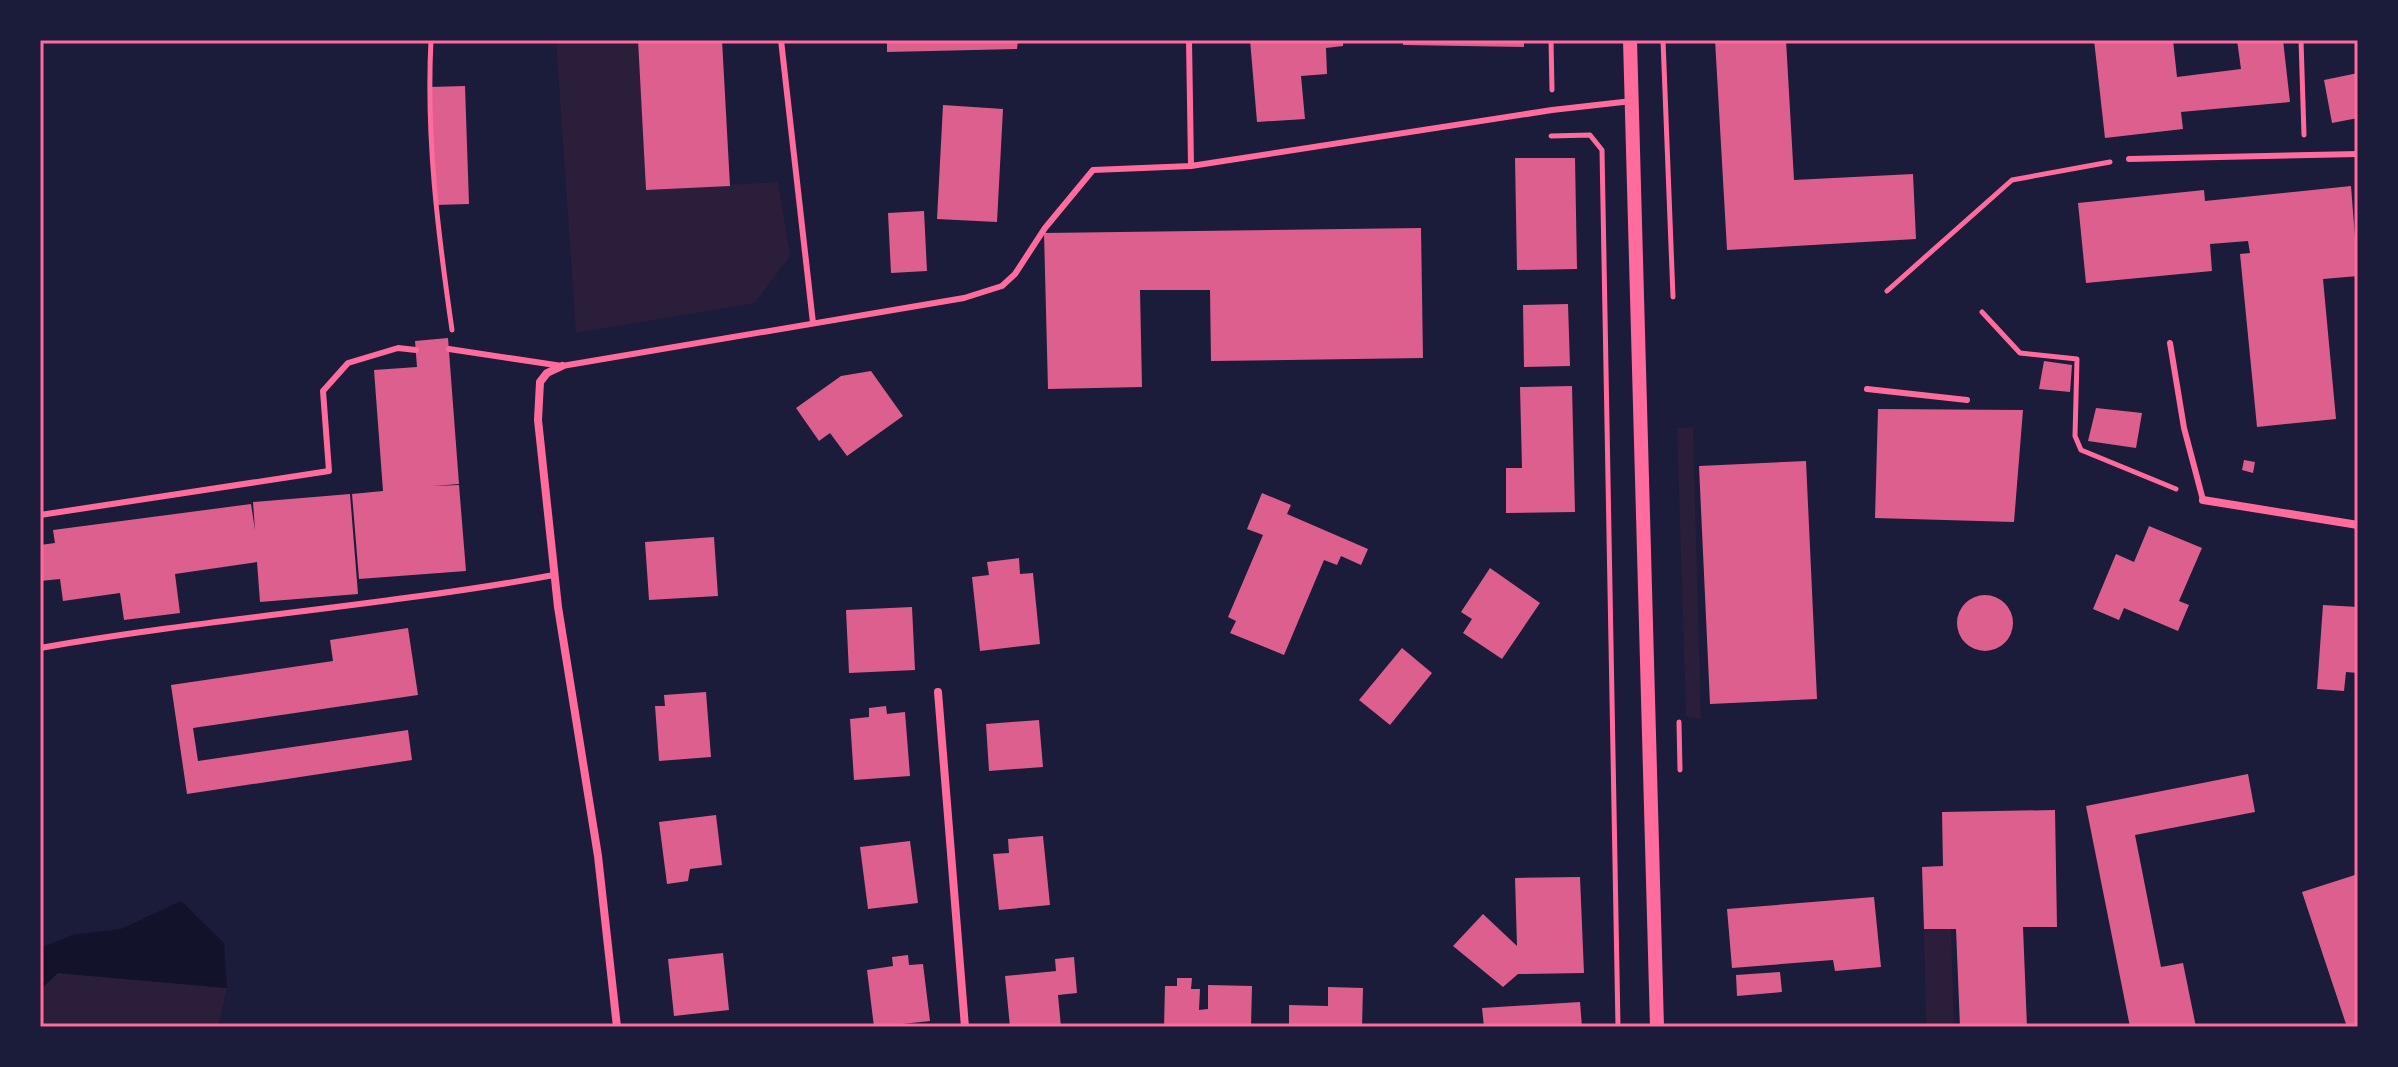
<svg xmlns="http://www.w3.org/2000/svg" width="2398" height="1067" font-family="'Work Sans',sans-serif">
	<rect width="100%" height="100%" fill="#1b1b3a"/>
	<path fill="#2a1e3b" d="M556,40H638L646,190L778,182L790,256L755,303L576,333Z
		M1693,427L1701,719L1686,716L1677,428Z
		M1924,929H1951L1954,1027H1926Z
		M57,973L227,988L218,1027H40V990Z"/>
	<path fill="#12122b" d="M181,901L224,943L227,988L58,973L40,990V948L72,935L121,929Z"/>
	<path fill="#dd5f8e" d="M638,40H722L730,186L646,190Z
		M887,40H1018L1017,49L887,52Z
		M1250,40H1343V46L1326,48L1327,74L1301,76L1305,119L1257,122Z
		M1403,40H1524V47L1403,45Z
		M1715,40H1786L1794,180L1913,174L1916,239L1727,250Z
		M2094,40H2173L2177,77L2241,69L2237,40H2283L2290,102L2181,112L2183,129L2105,138Z
		M2358,73V118L2332,123L2324,80Z
		M465,86L469,204L435,205L430,87Z
		M943,105L1003,109L997,222L937,219Z
		M1515,158H1575L1577,269L1517,270Z
		M2351,186L2358,276L2323,279L2336,419L2257,427L2240,254L2250,253L2248,241L2210,244L2212,271L2086,283L2078,203L2204,190L2205,201Z
		M924,211L927,271L891,273L888,213Z
		M1421,228L1423,358L1211,361L1210,290H1140L1142,387L1048,389L1044,233Z
		M1568,304L1570,366L1524,367L1523,305Z
		M448,338L459,484L433,486L459,485L466,571L359,579L352,494L383,491L374,370L417,367L415,341Z
		M2044,361L2072,365L2070,392L2039,389Z
		M871,371L903,416L847,456L830,433L819,441L796,408L841,376Z
		M1572,386L1575,512L1506,513V468H1522L1520,387Z
		M2096,408L2142,413L2136,448L2088,441Z
		M1878,409L2023,410L2014,522L1875,518Z
		M2244,460L2255,462L2253,473L2242,470Z
		M1806,461L1817,699L1710,704L1699,466Z
		M1262,493L1291,505L1287,514L1368,549L1361,565L1341,556L1337,565L1324,560L1284,655L1230,633L1236,621L1228,617L1263,535L1247,529Z
		M350,494L358,594L260,602L257,562L175,574L180,613L124,620L120,593L63,601L60,579L40,581V545L55,543L53,530L251,504L255,530L253,502Z
		M2149,526L2202,548L2179,601L2189,605L2178,631L2124,608L2119,620L2093,609L2116,554L2134,562Z
		M714,537L718,596L649,600L645,542Z
		M1019,558L1020,574L1033,573L1040,644L980,651L972,577L989,575L987,562Z
		M1490,568L1540,603L1502,659L1463,633L1472,619L1461,612Z
		M1957 623a28 28 0 1 1 56 0a28 28 0 1 1-56 0Z
		M2323,605L2358,607V673L2346,672L2344,691L2317,689Z
		M912,607L915,670L849,673L846,610Z
		M408,628L418,695L193,728L198,761L408,730L412,760L187,794L171,685L333,661L330,640Z
		M1402,648L1432,673L1390,725L1359,700Z
		M706,692L711,757L659,761L655,706H665L664,695Z
		M886,706L887,714L905,712L910,776L854,780L850,719L869,717V708Z
		M1039,720L1043,767L989,771L986,724Z
		M2248,774L2255,812L2135,835L2161,967L2183,963L2196,1027H2130L2086,806Z
		M2055,810L2057,927H2023L2027,1027H1960L1956,929H1924L1922,867L1943,866L1942,812Z
		M716,815L722,865L690,869L688,881L667,884L659,822Z
		M1043,836L1050,905L999,910L993,854L1009,853L1008,839Z
		M910,841L918,903L868,909L860,847Z
		M2358,874V1027H2347L2302,892Z
		M1580,877L1584,973L1518,974L1503,987L1453,946L1483,914L1517,946L1515,878Z
		M1874,897L1881,967L1835,971L1833,960L1732,968L1727,909Z
		M723,953L729,1010L674,1016L668,959Z
		M908,955L909,965L923,964L930,1021L874,1027L867,970L893,966L892,957Z
		M1074,957L1077,993L1058,995L1061,1027H1010L1005,976L1056,971L1055,959Z
		M1780,972L1782,992L1737,996L1736,975Z
		M1177,978H1192L1191,989H1200L1199,1010L1208,1009V985L1252,986L1251,1027H1164L1165,986H1177Z
		M1328,987L1363,988L1362,1027H1289V1005L1328,1006Z
		M1580,1002L1582,1027H1484L1482,1008Z"/>
	<g fill="none" stroke-linecap="round" stroke-linejoin="round">
		<path stroke="#ff6b9d" stroke-width="5" d="M431,40C426,138 438,233 452,330
			M1551,40L1552,90
			M1663,40L1673,297
			M2301,40L2304,135
			M1551,136L1590,135L1602,150L1618,1027
			M1887,291L2012,180L2110,162
			M1982,312L2020,353L2077,359L2075,436L2081,450L2176,489
			M1679,722L1680,770"/>
		<path stroke="#ff6b9d" stroke-width="6" d="M781,40L813,323
			M1189,40L1191,166
			M2129,159L2358,154
			M2170,343L2184,428L2203,500
			M449,349L562,366L964,298L1002,286L1015,274L1045,228L1093,170L1191,166L1552,110L1632,101
			M1867,389L1967,400
			M40,515L329,471L323,391L348,363L398,348L416,350
			M40,648C211,618 384,606 554,575"/>
		<path stroke="#ff6b9d" stroke-width="8" d="M562,366L547,373L540,382L538,420L558,607L598,856L617,1027
			M2203,500L2358,525
			M938,692L965,1027"/>
		<path stroke="#ff6b9d" stroke-width="14" d="M1630,40L1657,1027"/>
	</g>
	<rect width="2398" height="1067" fill="none" stroke="#1b1b3a" stroke-width="84"/>
	<rect x="42" y="42" width="2314" height="983" fill="none" stroke="#ff6b9d" stroke-width="3"/>
</svg>
